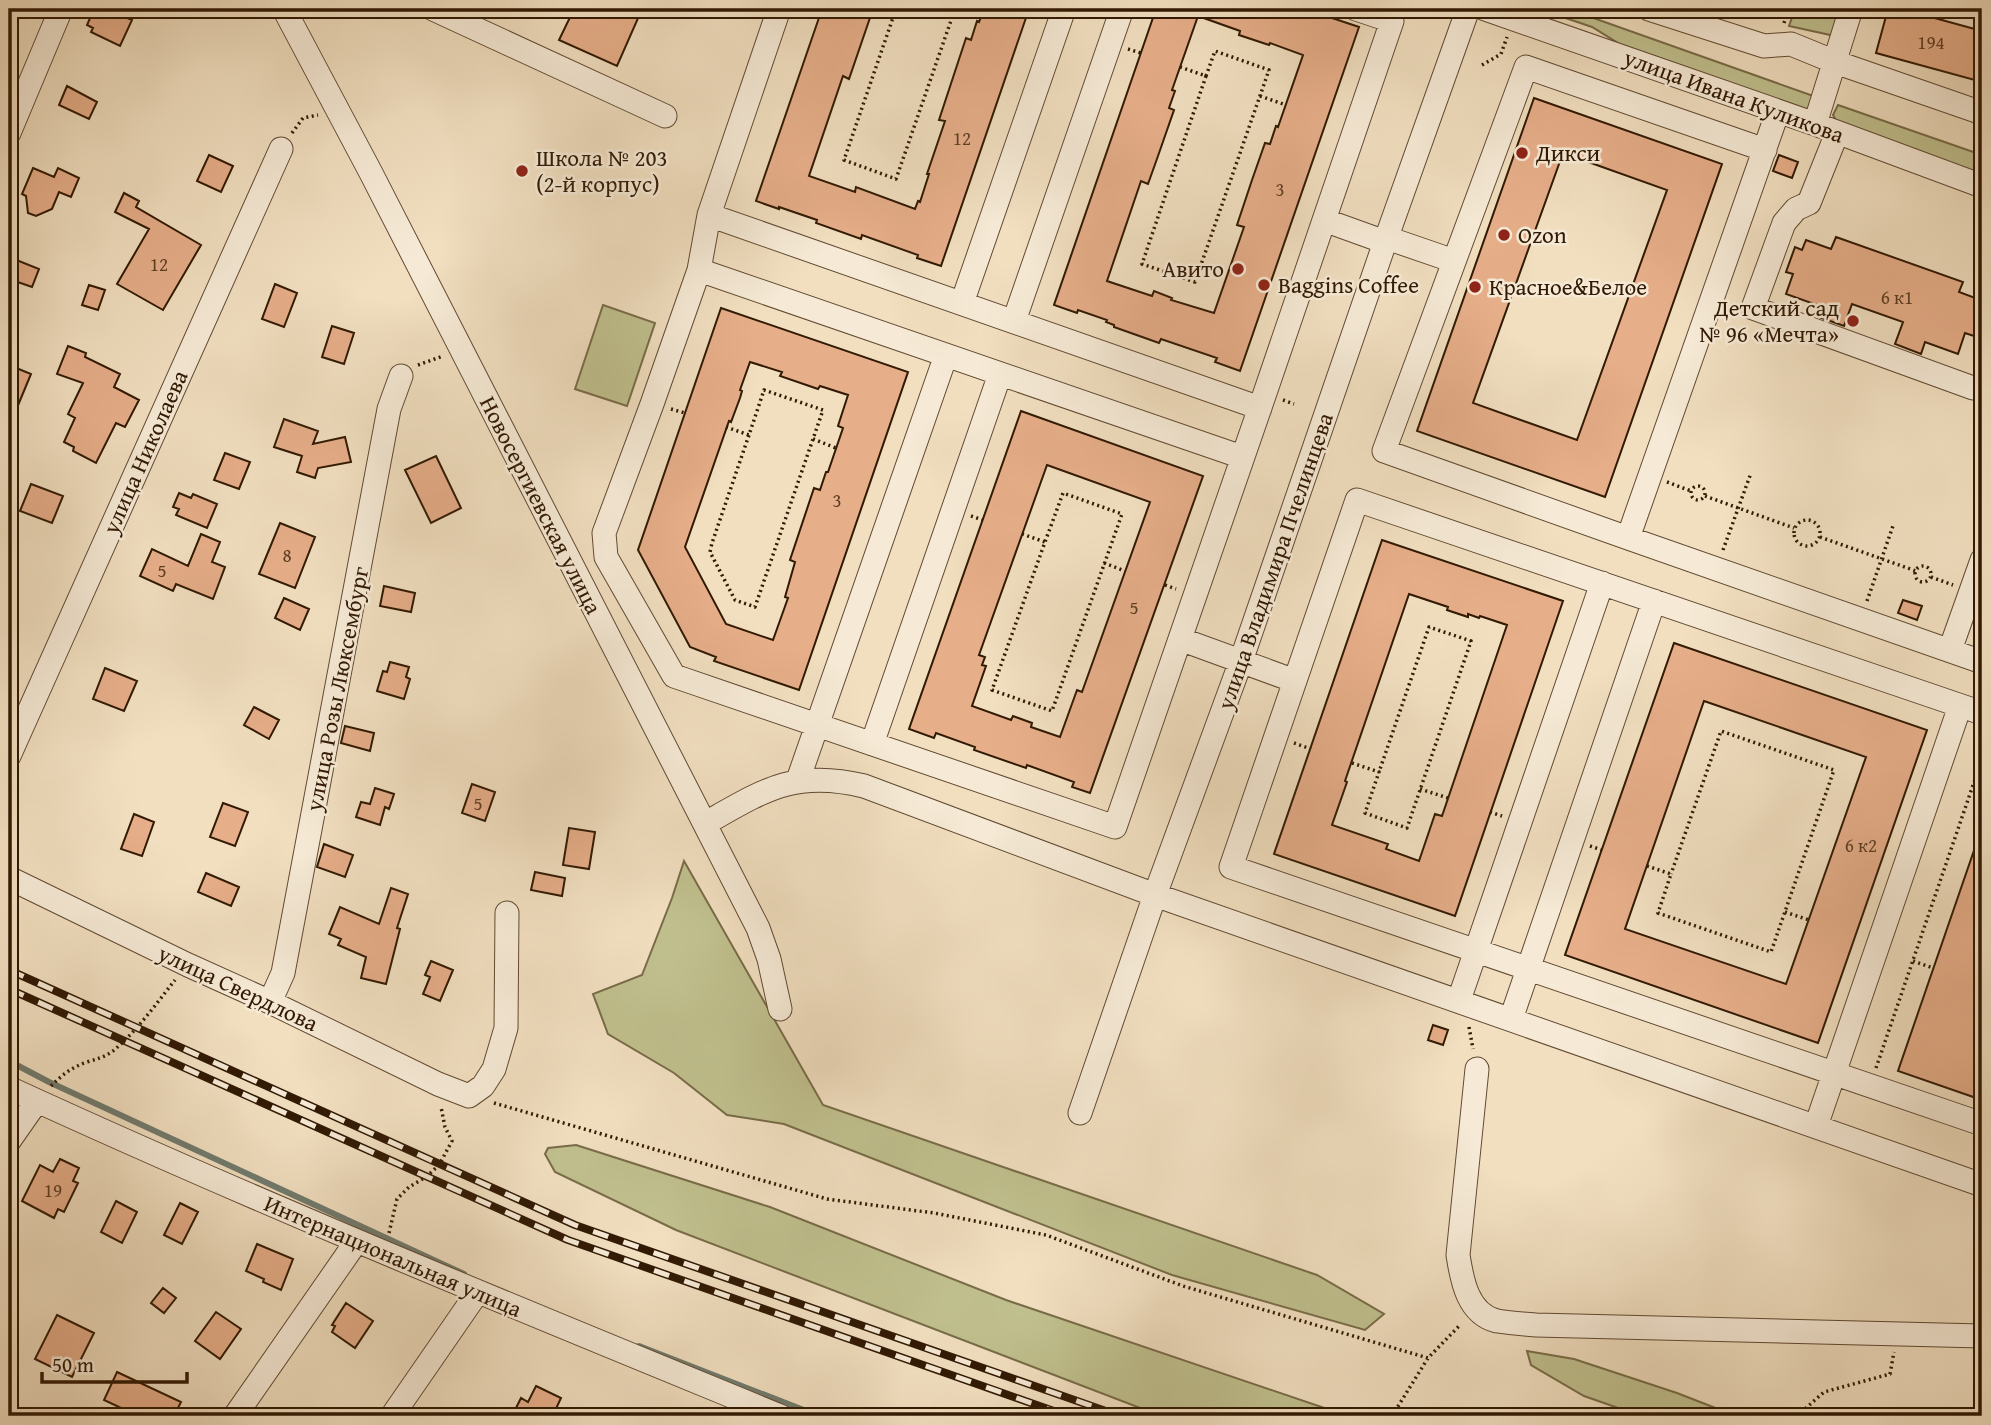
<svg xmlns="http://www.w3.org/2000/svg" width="1991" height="1425" font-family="'Gentium Book Plus',serif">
	<rect width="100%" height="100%" fill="#f1dfc0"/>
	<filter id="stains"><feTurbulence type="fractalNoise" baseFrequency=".00286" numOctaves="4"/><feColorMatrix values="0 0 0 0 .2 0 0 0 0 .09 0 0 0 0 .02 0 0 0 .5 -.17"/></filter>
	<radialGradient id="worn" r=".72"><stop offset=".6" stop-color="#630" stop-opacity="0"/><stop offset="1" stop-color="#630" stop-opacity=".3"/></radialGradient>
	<path fill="#c0c08e" stroke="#786c48" stroke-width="2" d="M1539,9H1568L1819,98L1806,113L1631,51L1592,27Z
		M1795,9H1823L1822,14L1839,18L1835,36L1789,26Z
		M1838,105L1982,155V176L1838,124L1833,115Z
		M603,305L655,323L627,406L575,389Z
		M684,861L823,1105L1317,1275L1384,1314L1365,1330L1172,1275L784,1124L727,1115L674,1073L608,1034L593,994L642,975L672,898Z
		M576,1145L770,1207L1006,1300L1348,1416H1161L676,1230L555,1172L545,1154L548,1148Z
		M1527,1351L1574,1359L1677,1393L1736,1416H1641L1584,1396L1531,1365Z"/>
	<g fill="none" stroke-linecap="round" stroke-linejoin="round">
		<path stroke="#717b6e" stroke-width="6" d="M9,1061L49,1082L464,1274
			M639,1346L819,1416"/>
	</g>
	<path fill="#e6ae89" stroke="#311903" stroke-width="2" fill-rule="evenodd" d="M94,9H107L132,20L120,46L91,32L93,28L87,25Z
		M574,9H640L637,15L639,16L617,66L559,40Z
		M822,9H873L849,79L843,76L809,176L855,192L856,187L915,209L918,201L920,202L929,174H927L945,121L939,120L966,38L971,40L977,21L979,22L984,9H1029L941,266L917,258L918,255L862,235L861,239L816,223L817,220L779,207V209L756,201Z
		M1156,9H1305L1359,27L1240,371L1215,362L1217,358L1161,339L1159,343L1114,327V325L1106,322L1107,320L1078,310L1077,313L1054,305ZM1198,16L1240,31L1239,35L1269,45L1270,43L1303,55L1278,127L1276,126L1270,144L1265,143L1252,180L1237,225L1244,227L1214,313L1171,300L1172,298L1154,291L1152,296L1107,281L1141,181L1148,184L1158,156L1174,110L1169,108L1175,91L1172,90Z
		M1888,9H1933L1931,17L1982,31V82L1876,53Z
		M67,86L97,102L89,119L59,105Z
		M1534,98L1722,164L1605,497L1417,431ZM1563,153L1667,190L1577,440L1473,403Z
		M209,155L233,166L221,192L197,181Z
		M1779,155L1798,162L1792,178L1773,171Z
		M33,168L54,177L58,168L79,178L71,197L59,192L52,209L36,216L28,213L26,196L22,194Z
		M124,193L139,201L136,207L201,245L163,310L117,284L149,229L115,212Z
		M1836,237L1963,282L1959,292L1978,299L1974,309L1982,312L1974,336L1965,333L1958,354L1925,342L1921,354L1895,344L1903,322L1852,304L1844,326L1816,316L1820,306L1786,294L1793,274L1786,272L1795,247L1802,250L1806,240L1831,249Z
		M9,257L39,269L32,287L9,279Z
		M275,284L297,293L284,327L262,319Z
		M89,285L105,290L98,310L82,305Z
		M721,308L908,372L799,690L714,661L716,657L690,647L638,550ZM750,362L782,372L780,376L818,389L820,386L848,395L838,426L843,428L828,472H826L820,490L814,488L790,560L795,562L785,597L788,598L773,640L726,624L685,547L729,421L731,422L740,398L742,391L740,390Z
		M332,326L354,333L344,364L322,357Z
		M68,346L86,353L85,357L120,374L114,387L139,400L125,427L116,423L96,463L73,451L74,447L64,442L75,418L68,414L83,383L57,374Z
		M9,365L31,374L9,427Z
		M1021,411L1203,476L1090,793L1072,787L1074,782L1027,765L1026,768L974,750L975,747L936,733L934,738L909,729ZM1047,465L1150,502L1082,692L1077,690L1060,737L1031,727L1032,723L1013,716L1011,720L972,706L986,666L982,665L985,657L979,655Z
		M284,419L318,431L313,444L345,437L351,462L318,468L315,478L297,472L302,456L274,447Z
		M225,453L250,462L239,489L214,480Z
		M436,456L461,508L431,523L405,470Z
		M31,484L63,496L52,523L20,511Z
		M179,493L191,498L193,494L217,504L207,528L176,515L179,509L173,507Z
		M280,523L315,537L295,588L259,574Z
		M201,534L220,542L212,562L225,567L213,599L176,584L173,591L140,576L152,549L188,566Z
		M1382,540L1563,601L1455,916L1274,854ZM1409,594L1448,607L1447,610L1468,617V614L1479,618L1480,616L1507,625L1442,816L1435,814L1419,861L1386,849L1388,844L1332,825L1347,782L1345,781Z
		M384,586L415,593L411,612L380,606Z
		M284,598L309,609L300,630L275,618Z
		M1903,600L1922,606L1917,620L1898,613Z
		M1674,643L1927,730L1818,1043L1565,955ZM1704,701L1866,757L1786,984L1625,929Z
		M390,662L409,667L406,677L410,679L404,699L377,691L383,671L387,672Z
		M105,668L137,681L124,711L93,699Z
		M254,707L279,720L269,739L244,725Z
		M345,726L374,733L370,751L341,743Z
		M472,784L495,792L485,821L462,813Z
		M375,788L394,794L389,809L385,807L380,825L356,817L361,802L370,804Z
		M223,803L248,812L235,846L210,837Z
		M134,814L154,822L142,856L121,849Z
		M569,828L595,832L589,869L563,865Z
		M1980,833H1982V973L1976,992L1982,993V1100L1898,1071Z
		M324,844L353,855L345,877L317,867Z
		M535,872L565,878L562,896L531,890Z
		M206,873L239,887L231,906L198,892Z
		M391,888L408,894L397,928L400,929L386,984L361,978L366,957L338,945L341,939L329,934L340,907L379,924Z
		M431,961L453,970L440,1001L423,994L430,977L425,975Z
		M1433,1025L1448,1030L1443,1045L1428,1040Z
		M60,1159L79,1168L73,1181L78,1183L64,1212L58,1209L54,1218L22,1201L40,1165L53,1172Z
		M116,1201L137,1212L122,1243L101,1232Z
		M180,1203L198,1212L182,1244L164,1235Z
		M257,1244L293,1259L281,1290L263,1282L264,1279L246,1271Z
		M163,1288L176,1298L164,1313L151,1303Z
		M346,1303L373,1321L355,1348L332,1332L335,1326L332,1325Z
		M216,1312L241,1329L220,1359L195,1341Z
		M57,1315L94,1333L72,1377L35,1359Z
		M117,1372L181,1402L174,1416H138L104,1400Z
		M536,1386L561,1398L554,1413L561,1416H512L521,1398L528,1402Z"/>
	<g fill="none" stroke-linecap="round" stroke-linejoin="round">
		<g stroke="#614a32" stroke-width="25">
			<path id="minor" d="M284,9L371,173L758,928L769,959L780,1009
				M433,9L665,116
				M1485,9L1815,124L1982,186
				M1649,9L1764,46L1791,44L1835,62L1982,113
				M1815,124L1851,9
				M9,133L61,9
				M1837,133L1809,203L1796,209L1784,223L1753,308L1973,388
				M1765,150L1526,67L1384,451L1628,538L1982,662
				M709,215L779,9
				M1324,220L1385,242
				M1387,238L1454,261
				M699,270L1242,457
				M962,303L1064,9
				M1014,321L1122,9
				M1260,408L709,215L699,270L652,404L604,533L606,557L674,676L1115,827C1165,683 1215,538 1265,393L1392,21L1356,9
				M1628,538L1778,111
				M1180,639L1295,681
				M1950,650L1982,560
				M1982,713L1357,500L1231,867L1982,1124
				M872,744L1000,374
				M9,756L281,149
				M798,780L946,355
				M706,823C764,790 795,769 864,786L1155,895L1982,1185
				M9,878L188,965L270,1002L438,1084L469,1096L483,1086L494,1069L506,1028L507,913
				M1459,1000L1602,583
				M270,1002L283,973L389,409L401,376
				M1511,1019L1654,601
				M1477,1069L1458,1255C1462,1281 1468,1314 1497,1321C1510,1323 1523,1324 1536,1325L1982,1336
				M9,1088C263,1205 522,1310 780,1416
				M1080,1113L1155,895L1241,661L1385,242L1468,9
				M1816,1126L1960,706
				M9,1141L37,1101
				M235,1416L356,1242
				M392,1416L477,1293"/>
		</g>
		<path stroke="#311903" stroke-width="3.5" stroke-dasharray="2 3.5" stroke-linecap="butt" d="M896,9L844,160L896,179L955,9
			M1028,14L1039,17
			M1784,23L1789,9
			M1128,49L1141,53
			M1482,65L1501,54L1507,37
			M1180,67L1206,76L1142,264L1195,282L1269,70L1215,51L1206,76
			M1260,96L1286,105
			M292,133L303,118L318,115
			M418,365L443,356
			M1283,400L1294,404
			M671,409L685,413
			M726,427L749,435L764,390L823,410L755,607L735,600L710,552L712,543L749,435
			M813,439L836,448
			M1667,482L1691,491
			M1691 493a7 7 0 1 1 14 0a7 7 0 1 1-14 0Z
			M1705,496L1794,528
			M971,516L983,520
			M1794 533a13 13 0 1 1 26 0a13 13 0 1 1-26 0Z
			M1022,534L1045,542L992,690L1052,711L1122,514L1063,493L1045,542
			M1820,537L1916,571
			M1723,550L1751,473
			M1104,563L1125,571
			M1915 574a8 8 0 1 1 16 0a8 8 0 1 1-16 0Z
			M1931,577L1953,585
			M1165,585L1176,589
			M1867,601L1894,523
			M1294,743L1311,749
			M1352,763L1379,772L1365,813L1407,828L1471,641L1429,627L1379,772
			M1420,789L1448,798
			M1490,812L1502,816
			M1590,846L1602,850
			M1647,866L1671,874L1658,913L1771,952L1834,770L1721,731L1671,874
			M1785,912L1809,920
			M1913,961L1933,968
			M1978,984L1982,985
			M1469,1027L1473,1049
			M1876,1068L1982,759
			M51,1086C62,1075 72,1067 87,1062C97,1059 105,1057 113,1051C137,1031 156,1004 175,980
			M494,1103L827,1199L934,1213L1046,1235L1183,1286L1428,1358L1461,1324
			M389,1233L397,1199L409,1187L426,1177L439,1165L452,1141L445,1127L441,1107
			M1392,1416L1428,1358
			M1797,1416L1824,1392L1890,1374L1894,1352"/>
		<use href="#minor" stroke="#f6ead6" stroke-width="23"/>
		<g stroke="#311903" stroke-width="8">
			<path id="rail" d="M9,970L575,1225L1120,1416
				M9,989L568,1240L1068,1416"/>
		</g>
		<use href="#rail" stroke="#f6ead6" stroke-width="5" stroke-dasharray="16" stroke-linecap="butt"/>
	</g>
	<g fill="#8f2418" stroke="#f6ead6" stroke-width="2.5">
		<circle cx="1522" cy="153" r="7"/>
		<circle cx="522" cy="171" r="7"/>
		<circle cx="1504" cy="235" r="7"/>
		<circle cx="1238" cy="269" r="7"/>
		<circle cx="1264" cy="285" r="7"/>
		<circle cx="1475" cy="287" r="7"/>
		<circle cx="1853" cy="321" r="7"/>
	</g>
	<g text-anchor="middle" stroke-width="5" stroke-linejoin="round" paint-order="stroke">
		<g font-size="19" fill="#5e3e24">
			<text x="1931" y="49">194</text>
			<text x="962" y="145">12</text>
			<text x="1280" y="196">3</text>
			<text x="159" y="271">12</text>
			<text x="1897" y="304">6 к1</text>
			<text x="837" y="507">3</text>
			<text x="287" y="562">8</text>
			<text x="162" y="577">5</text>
			<text x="1134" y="614">5</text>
			<text x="478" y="810">5</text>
			<text x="1861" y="852">6 к2</text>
			<text x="53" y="1197">19</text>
		</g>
		<g font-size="23" fill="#311903" stroke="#f6ead6">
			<text transform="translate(1734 96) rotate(20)" y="8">улица Ивана Куликова</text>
			<text transform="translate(145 452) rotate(-66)" y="8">улица Николаева</text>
			<text transform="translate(541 505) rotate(63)" y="8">Новосергиевская улица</text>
			<text transform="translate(1275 561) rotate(-71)" y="8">улица Владимира Пчелинцева</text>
			<text transform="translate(337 689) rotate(-79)" y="8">улица Розы Люксембург</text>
			<text transform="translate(238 988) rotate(25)" y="8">улица Свердлова</text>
			<text transform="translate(393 1256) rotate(23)" y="8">Интернациональная улица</text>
		</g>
		<g font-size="23" fill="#311903" stroke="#f6ead6" text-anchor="start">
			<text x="1536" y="161">Дикси</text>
			<text x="536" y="166">Школа № 203<tspan x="536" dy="26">(2-й корпус)</tspan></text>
			<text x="1518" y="243">Ozon</text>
			<text x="1224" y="277" text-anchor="end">Авито</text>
			<text x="1278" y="293">Baggins Coffee</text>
			<text x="1489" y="295">Красное&amp;Белое</text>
			<text x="1839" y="316" text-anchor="end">Детский сад<tspan x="1839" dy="26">№ 96 «Мечта»</tspan></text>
		</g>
	</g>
	<rect width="1991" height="1425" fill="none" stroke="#f1dfc0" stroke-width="35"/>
	<rect x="10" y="10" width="1970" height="1404" fill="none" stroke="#311903" stroke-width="3.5"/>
	<rect x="18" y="18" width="1956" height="1390" fill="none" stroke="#311903" stroke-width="2"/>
	<path d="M42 1372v10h145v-10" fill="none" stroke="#311903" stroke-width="3.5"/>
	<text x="52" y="1372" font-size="21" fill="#311903" stroke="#f6ead6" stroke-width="5" paint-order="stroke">50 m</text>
	<rect width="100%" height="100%" filter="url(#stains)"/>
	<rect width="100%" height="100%" fill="url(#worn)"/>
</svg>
